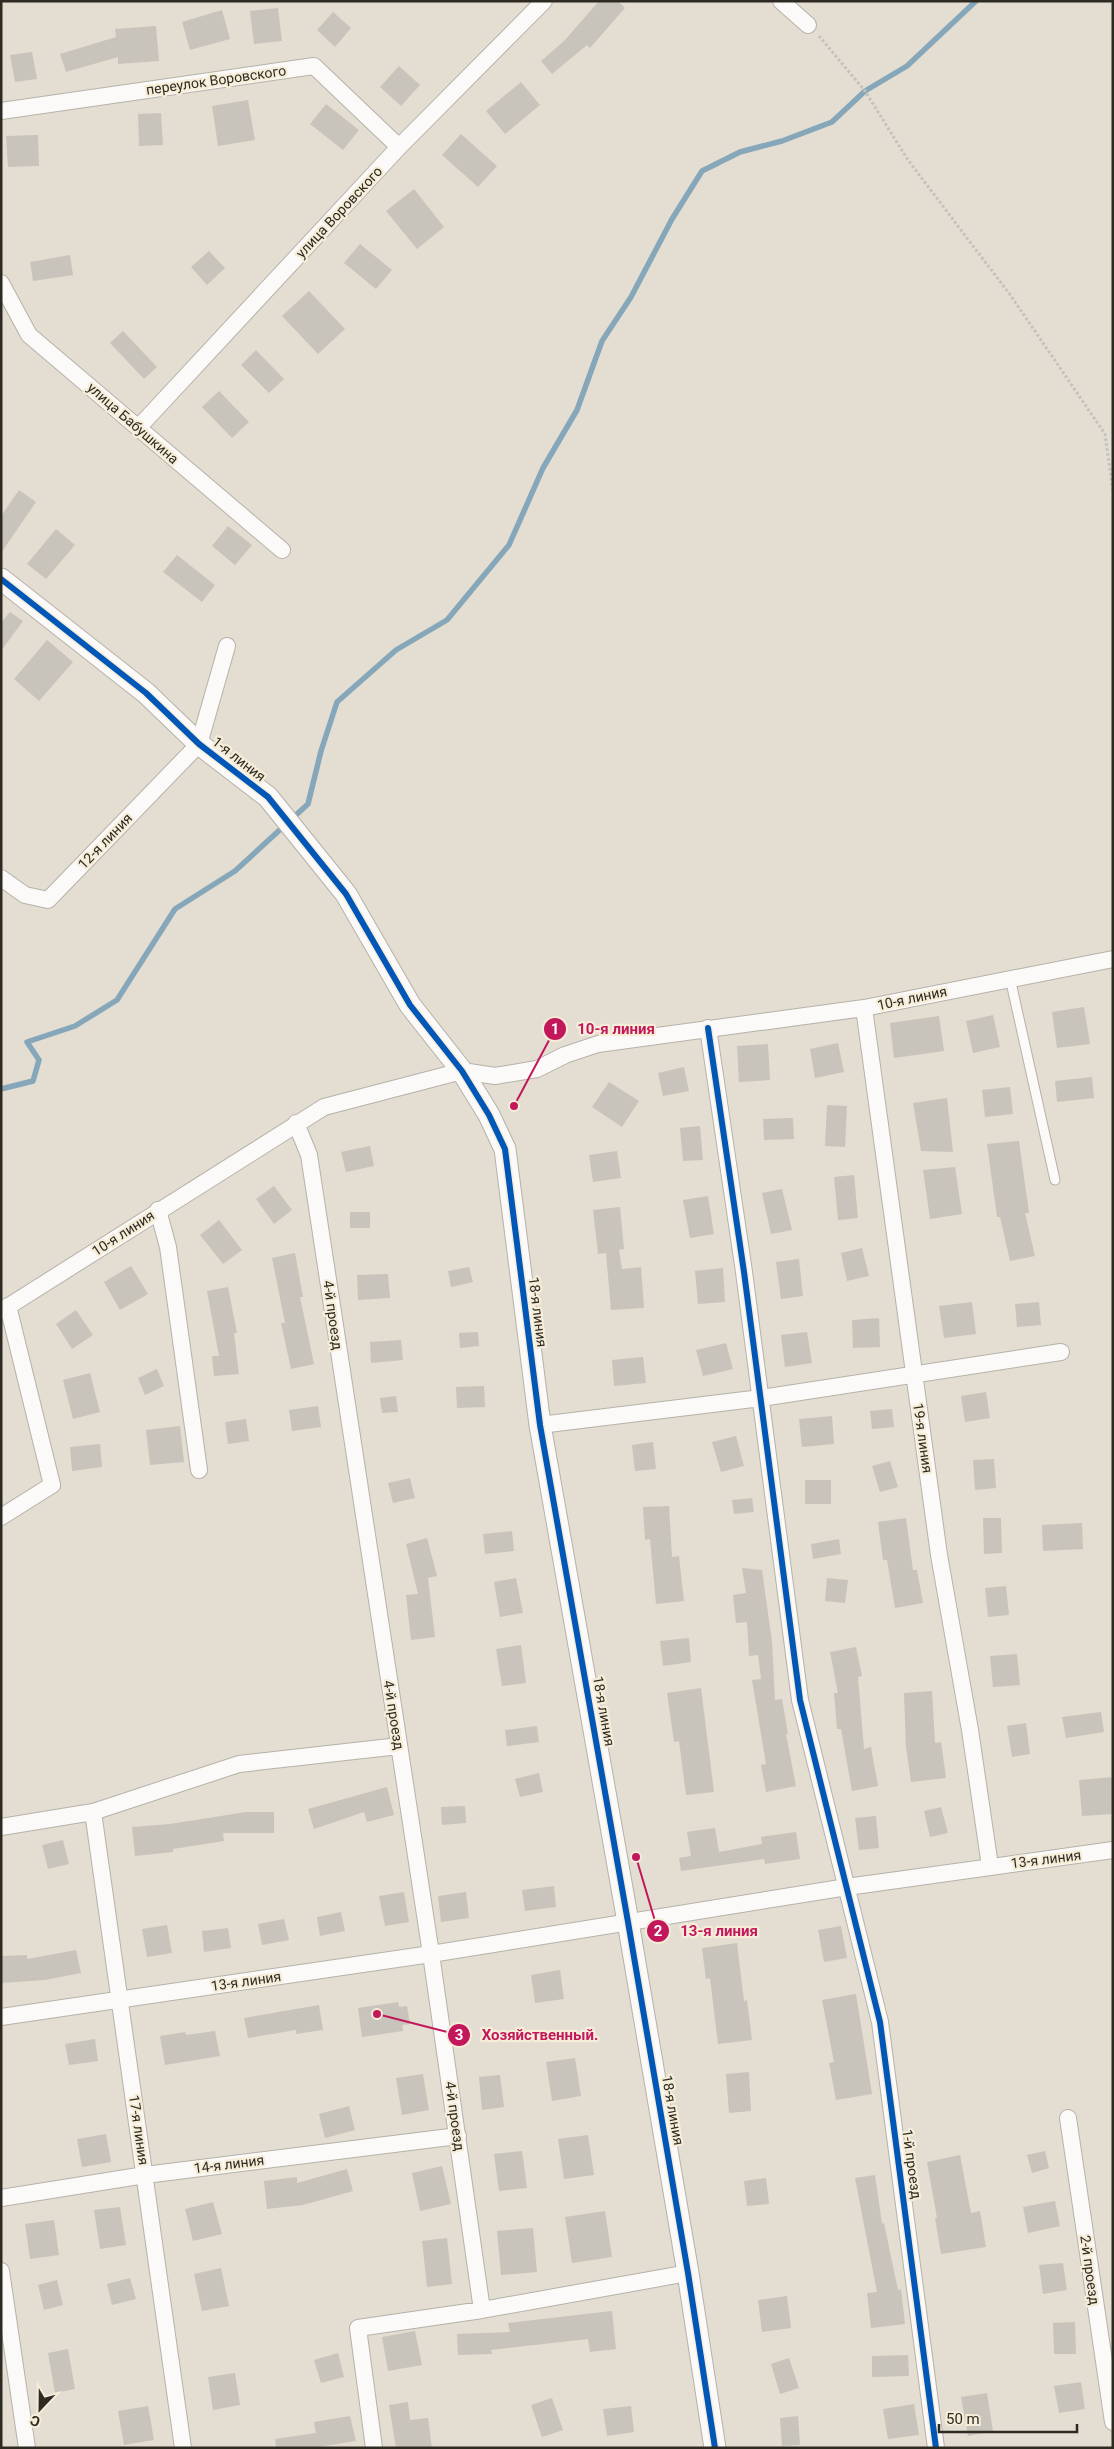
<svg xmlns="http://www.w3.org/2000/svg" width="1114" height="2449" font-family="Roboto,sans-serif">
	<rect width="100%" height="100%" fill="#e3ddd2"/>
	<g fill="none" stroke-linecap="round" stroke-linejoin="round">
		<path stroke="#86a7b9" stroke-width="5.5" d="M1,1089L33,1081L39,1060L27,1042L75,1026L117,1000L175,909L235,871L308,804L321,751L337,702L396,650L447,620L509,545L543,468L577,410L602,341L631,297L672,219L702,171L740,152L782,141L832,122L865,91L907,66L976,1"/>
	</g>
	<path fill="#c9c4bb" d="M599,1H618L625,8L590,48L587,45L552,74L541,61L564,41Z
		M278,8L282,41L254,44L250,11Z
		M222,10L230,39L190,50L182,22Z
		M333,12L351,28L335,47L317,30Z
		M156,26L159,61L118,64V57L66,72L60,54L116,37L115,29Z
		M32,52L37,79L15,82L10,55Z
		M399,66L420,85L401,106L380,87Z
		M521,82L540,105L505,134L486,111Z
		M248,100L255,140L218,146L212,106Z
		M326,104L359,130L343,150L310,124Z
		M161,113L163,145L139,146L138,114Z
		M461,134L497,166L478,187L442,155Z
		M38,135L39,166L8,167L6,136Z
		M414,189L444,227L417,249L386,211Z
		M360,244L392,270L376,289L344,263Z
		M209,251L225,268L207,285L191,267Z
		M70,255L73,275L33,281L30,262Z
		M309,291L345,329L318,354L282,316Z
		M123,331L157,367L144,379L110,343Z
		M256,350L284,379L269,393L241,365Z
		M219,391L249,422L232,438L202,407Z
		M19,490L36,502L1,553V516Z
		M228,526L252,545L235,565L212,546Z
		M56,529L75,545L46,579L27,564Z
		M177,555L215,585L202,602L163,572Z
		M10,612L23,621L1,651V623Z
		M47,640L73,662L39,701L14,679Z
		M1084,1007L1090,1044L1057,1048L1052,1012Z
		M993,1015L1000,1047L973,1053L966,1021Z
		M939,1016L944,1051L894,1058L890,1023Z
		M838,1043L844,1072L815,1078L810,1049Z
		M768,1044L770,1080L739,1082L737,1046Z
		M684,1067L689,1091L663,1096L658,1073Z
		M1092,1077L1094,1098L1057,1102L1055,1081Z
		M609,1082L639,1101L622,1127L592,1107Z
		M1010,1087L1013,1114L985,1117L982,1090Z
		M947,1098L953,1152L921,1151L913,1103Z
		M827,1105L847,1106L845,1147L825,1146Z
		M793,1118L794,1139L764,1140L763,1119Z
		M700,1126L703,1160L683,1161L680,1128Z
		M1019,1141L1029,1213H1025L1035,1256L1010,1261L1000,1217H997L987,1144Z
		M370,1146L374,1166L346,1172L341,1152Z
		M617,1151L621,1178L593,1182L589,1155Z
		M955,1167L962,1214L930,1219L923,1170Z
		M854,1175L858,1218L838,1220L834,1177Z
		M274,1186L292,1210L274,1224L256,1199Z
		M782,1189L792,1230L771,1234L762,1193Z
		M708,1196L714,1234L690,1238L683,1200Z
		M620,1207L624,1249L619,1250L622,1269L641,1267L644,1308L611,1310L606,1253L598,1254L593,1210Z
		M350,1212H370V1228H350Z
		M219,1220L242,1250L223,1264L200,1235Z
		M862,1248L869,1276L847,1281L841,1253Z
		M295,1253L303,1297H300L314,1364L291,1369L281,1323H285L272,1258Z
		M799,1259L803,1296L781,1299L776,1262Z
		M131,1266L148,1294L120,1310L104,1282Z
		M469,1267L473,1282L451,1287L448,1271Z
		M723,1268L725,1302L698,1304L695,1271Z
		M388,1274L390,1298L358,1300L357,1275Z
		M228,1287L237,1333H234L239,1374L214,1376L212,1356H219L207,1291Z
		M972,1302L976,1334L944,1338L939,1306Z
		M1039,1302L1041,1325L1017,1327L1015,1304Z
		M76,1310L93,1335L72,1349L56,1324Z
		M879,1318L880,1347L853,1348L852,1320Z
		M478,1332L479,1346L460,1348L459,1333Z
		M807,1332L812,1363L785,1367L781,1335Z
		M401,1340L403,1360L371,1363L370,1342Z
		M726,1343L733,1369L703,1376L696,1350Z
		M643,1357L646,1383L614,1386L612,1360Z
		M157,1369L164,1386L145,1395L138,1378Z
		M90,1373L100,1412L73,1419L63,1380Z
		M484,1386L485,1407L457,1408L456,1387Z
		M986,1392L990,1418L965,1422L961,1396Z
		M396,1396L398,1412L382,1413L380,1398Z
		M318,1406L321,1427L292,1431L289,1410Z
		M892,1409L894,1427L872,1429L870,1411Z
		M832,1416L834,1444L802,1447L799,1419Z
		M246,1419L249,1441L228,1444L225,1422Z
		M180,1426L184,1462L150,1465L146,1430Z
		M736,1436L744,1466L721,1472L712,1442Z
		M653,1442L656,1469L635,1471L632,1445Z
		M100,1444L102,1467L72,1471L70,1447Z
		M994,1459L996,1488L975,1490L973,1460Z
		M890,1461L898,1487L880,1492L872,1466Z
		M410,1478L415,1498L393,1503L388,1483Z
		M805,1480H831V1504H805Z
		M752,1498L754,1512L734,1514L732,1500Z
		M669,1506L672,1557L679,1556L684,1601L656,1604L650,1539L645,1540L643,1507Z
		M906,1518L913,1570H917L923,1603L895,1608L887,1560H883L878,1522Z
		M983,1518H1001L1002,1553L984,1554Z
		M1082,1523L1083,1549L1043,1551L1042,1525Z
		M512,1531L514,1551L485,1554L483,1534Z
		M427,1538L437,1576L428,1578L435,1637L411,1640L406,1595L418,1594L406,1544Z
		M839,1539L841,1554L813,1559L811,1544Z
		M742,1568L762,1570L772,1642L775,1700L782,1699L788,1734H786L796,1786L766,1792L761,1765L766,1764L752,1680L761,1679L758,1655L749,1656L747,1622L736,1623L733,1595L746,1593Z
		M516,1578L523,1613L500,1617L494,1582Z
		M827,1578L848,1580L845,1603L825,1601Z
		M1006,1586L1009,1615L988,1617L985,1588Z
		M689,1638L691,1662L663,1666L660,1641Z
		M521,1645L526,1683L502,1686L496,1649Z
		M856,1647L862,1676L858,1677L864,1749L871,1747L878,1786L852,1791L841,1729H837L834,1693H838L830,1652Z
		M1017,1654L1020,1685L993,1687L990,1656Z
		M701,1688L714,1792L686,1795L679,1741L674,1742L667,1693Z
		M932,1691L935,1743L941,1742L946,1778L911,1782L906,1747L904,1693Z
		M1101,1712L1104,1732L1066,1738L1062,1717Z
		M1026,1723L1030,1754L1012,1757L1007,1726Z
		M537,1726L539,1742L507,1746L505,1730Z
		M539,1773L543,1792L520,1797L515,1779Z
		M1113,1777V1814L1082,1816L1079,1780Z
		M387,1787L394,1815L367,1822L364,1812L314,1829L308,1809Z
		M465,1806L466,1823L442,1825L441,1807Z
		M941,1807L948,1833L930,1837L924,1811Z
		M246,1812H274V1833H223L224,1841L173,1849V1852L135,1856L132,1827L170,1824Z
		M876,1816L879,1848L859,1850L855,1818Z
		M715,1828L719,1852L762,1844L761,1837L796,1832L800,1859L765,1864L764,1859L681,1871L679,1858L691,1856L687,1832Z
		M63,1840L69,1864L48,1869L42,1845Z
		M554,1886L556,1907L525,1911L522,1890Z
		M404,1892L409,1922L385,1926L379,1896Z
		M466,1892L469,1918L441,1922L438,1896Z
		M341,1912L345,1931L320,1936L317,1917Z
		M284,1919L289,1940L262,1945L258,1924Z
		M167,1925L172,1953L147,1957L142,1929Z
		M841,1926L847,1958L824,1962L818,1930Z
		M228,1928L231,1948L204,1952L202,1931Z
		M737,1943L744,2001L747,2000L752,2040L718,2044L710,1978L706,1979L702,1948Z
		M76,1950L81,1973L45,1980L1,1983V1956L27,1955V1959Z
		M560,1970L564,1999L535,2003L531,1975Z
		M856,1994L872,2094L836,2100L829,2063L834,2062L822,2000Z
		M398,2002L399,2007L407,2006L410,2024L402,2025L403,2031L362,2037L358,2008Z
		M319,2005L323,2030L296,2034V2030L248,2038L244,2018Z
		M215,2031L220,2056L165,2065L160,2036L185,2032L186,2035Z
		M95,2039L98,2061L69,2065L65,2044Z
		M575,2058L581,2096L552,2101L546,2062Z
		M749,2072L751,2111L729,2113L726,2074Z
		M423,2074L429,2110L402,2115L396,2078Z
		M500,2075L504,2107L482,2110L479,2077Z
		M349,2106L355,2130L325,2138L319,2114Z
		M106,2134L111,2162L82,2167L77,2139Z
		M588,2135L594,2175L564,2179L558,2139Z
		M522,2151L527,2188L499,2191L494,2154Z
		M1045,2151L1049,2168L1032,2173L1027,2155Z
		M960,2155L971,2213L980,2211L986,2247L941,2254L935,2218H937L927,2162Z
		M442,2166L451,2204L420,2211L412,2173Z
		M347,2169L353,2191L303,2205L267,2209L264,2181L297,2177V2183Z
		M875,2175L882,2224L884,2223L898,2290L901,2289L905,2324L871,2328L867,2293L877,2292L855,2178Z
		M766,2178L769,2204L747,2206L744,2181Z
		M1055,2201L1060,2226L1028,2233L1023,2207Z
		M213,2202L222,2234L193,2241L185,2209Z
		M120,2207L126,2245L100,2249L94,2210Z
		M605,2211L612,2257L572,2263L565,2217Z
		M54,2220L59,2255L30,2259L25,2224Z
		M533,2228L537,2272L501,2275L497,2231Z
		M447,2238L452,2284L427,2287L422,2241Z
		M1063,2263L1067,2290L1043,2294L1039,2265Z
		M221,2268L229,2306L202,2311L194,2274Z
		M130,2278L136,2299L112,2305L107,2284Z
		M57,2280L63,2305L44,2310L38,2285Z
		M787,2296L791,2328L762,2332L758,2300Z
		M612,2311L616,2349L590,2352L588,2339L491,2350L492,2354L458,2355L457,2334L510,2332L508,2323Z
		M1075,2322L1076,2354H1054L1053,2323Z
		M415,2331L422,2365L388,2371L382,2337Z
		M68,2349L75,2389L55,2393L48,2353Z
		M338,2353L344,2377L321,2383L314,2360Z
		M908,2355L909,2376L872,2377V2356Z
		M789,2358L799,2388L780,2394L771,2364Z
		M235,2373L240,2405L213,2410L208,2377Z
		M1081,2382L1085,2409L1059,2413L1054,2386Z
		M987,2393L993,2431L968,2436L961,2397Z
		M552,2398L563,2430L542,2437L531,2405Z
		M408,2402L410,2420L428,2418L432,2448H396L389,2405Z
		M914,2404L919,2435L888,2439L883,2409Z
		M148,2406L154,2440L124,2445L118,2411Z
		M631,2406L634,2432L607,2436L603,2409Z
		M350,2416L356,2441L312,2448H276L275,2439L316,2433L314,2422Z
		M798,2416L800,2445L782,2446L780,2418Z"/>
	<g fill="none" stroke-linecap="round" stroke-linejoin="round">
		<g stroke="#b6b2a9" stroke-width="11">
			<path id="service" d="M1010,978L1055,1180"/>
		</g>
		<g stroke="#b6b2a9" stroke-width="18">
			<path id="minor" d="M781,1L808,25
				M1,111L314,66L399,147
				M1,283L29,335L282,550
				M138,428L399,147L544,1
				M1,878L25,895L48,900L199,744L227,646
				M864,1008L939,1555L970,1730L990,1866
				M708,1028L744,1272L800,1700L880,2022L936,2448
				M296,1123L309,1155L431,1954L482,2310
				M158,1210L168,1247L199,1470
				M1,1311L324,1107L462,1071L495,1076L537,1069L565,1055L598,1044L864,1008L1113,959
				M540,1425L761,1398L1061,1352
				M1,1517L52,1485L8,1306
				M93,1812L183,2448
				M1,1827L93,1812L239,1764L399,1746
				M1,2017L431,1954L847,1887L1113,1850
				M1068,2118L1113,2422
				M1,2198L145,2175L458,2136
				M1,2271L27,2448
				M374,2448L358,2328L482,2310L688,2273"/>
		</g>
		<g stroke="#b6b2a9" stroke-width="23">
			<path id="tertiary" d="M1,579L146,693L199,744L268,797L346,894L410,1005L462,1071L489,1115L505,1149L540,1425L628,1922L688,2273L715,2448"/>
		</g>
		<path stroke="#c2c1bd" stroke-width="3" stroke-dasharray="2.5 2.5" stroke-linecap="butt" d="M819,36L865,91L908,160L1011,296L1105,434L1113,491"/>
		<use href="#service" stroke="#fbfaf8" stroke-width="9"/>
		<use href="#minor" stroke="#fbfaf8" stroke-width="16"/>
		<use href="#tertiary" stroke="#fbfaf8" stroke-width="21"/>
		<g stroke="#f6edd9" stroke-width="9">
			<path id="cycleway" d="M1,579L146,693L199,744L268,797L346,894L410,1005L462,1071L489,1115L505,1149L540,1425L628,1922L688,2273L715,2448
				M708,1028L744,1272L800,1700L880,2022L936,2448"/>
		</g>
		<use href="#cycleway" stroke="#0057b8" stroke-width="6"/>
	</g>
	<g text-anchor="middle" stroke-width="4.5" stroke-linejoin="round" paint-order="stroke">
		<g font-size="14" fill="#2d2a22" stroke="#f6edd9">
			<text transform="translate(216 80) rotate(-8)" y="5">переулок Воровского</text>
			<text transform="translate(339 212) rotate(-47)" y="5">улица Воровского</text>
			<text transform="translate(133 423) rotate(41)" y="5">улица Бабушкина</text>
			<text transform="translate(239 759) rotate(38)" y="5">1-я линия</text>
			<text transform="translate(105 841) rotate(-46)" y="5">12-я линия</text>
			<text transform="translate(912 998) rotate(-12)" y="5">10-я линия</text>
			<text transform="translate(123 1233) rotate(-33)" y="5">10-я линия</text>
			<text transform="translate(538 1312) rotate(83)" y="5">18-я линия</text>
			<text transform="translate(333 1315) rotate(82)" y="5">4-й проезд</text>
			<text transform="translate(923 1438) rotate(82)" y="5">19-я линия</text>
			<text transform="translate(604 1711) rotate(80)" y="5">18-я линия</text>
			<text transform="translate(394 1715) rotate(81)" y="5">4-й проезд</text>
			<text transform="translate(1046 1859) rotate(-7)" y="5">13-я линия</text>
			<text transform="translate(246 1981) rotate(-8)" y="5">13-я линия</text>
			<text transform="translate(673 2110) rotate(80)" y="5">18-я линия</text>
			<text transform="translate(455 2116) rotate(82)" y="5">4-й проезд</text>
			<text transform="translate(139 2130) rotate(82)" y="5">17-я линия</text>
			<text transform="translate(229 2164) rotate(-7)" y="5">14-я линия</text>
			<text transform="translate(912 2164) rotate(82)" y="5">1-й проезд</text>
			<text transform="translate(1090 2270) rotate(82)" y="5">2-й проезд</text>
		</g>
	</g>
	<path fill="none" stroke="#c2185b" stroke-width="2" d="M514 1106L555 1029M636 1857L658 1931M377 2014L459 2035"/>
	<g fill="#c2185b" stroke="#f6edd9" stroke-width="2">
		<circle cx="514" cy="1106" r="5"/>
		<circle cx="636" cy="1857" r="5"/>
		<circle cx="377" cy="2014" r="5"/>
		<circle cx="555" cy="1029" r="12"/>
		<circle cx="658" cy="1931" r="12"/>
		<circle cx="459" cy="2035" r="12"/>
	</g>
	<g font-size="15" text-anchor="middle" font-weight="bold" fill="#fff">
		<text x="555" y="1034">1</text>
		<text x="658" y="1936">2</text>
		<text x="459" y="2040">3</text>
	</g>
	<g font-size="15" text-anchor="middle" font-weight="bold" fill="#c2185b" stroke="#f6edd9" stroke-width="4.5" stroke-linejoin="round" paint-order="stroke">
		<text x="616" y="1034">10-я линия</text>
		<text x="719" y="1936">13-я линия</text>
		<text x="540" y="2040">Хозяйственный.</text>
	</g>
	<rect width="1114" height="2449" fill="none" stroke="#2d2a22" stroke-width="5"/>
	<g transform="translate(40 2409) rotate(202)" stroke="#f6edd9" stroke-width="4" paint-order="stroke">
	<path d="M0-4L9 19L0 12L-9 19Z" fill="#2d2a22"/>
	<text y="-8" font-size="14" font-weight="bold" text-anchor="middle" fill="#2d2a22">С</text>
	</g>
	<path d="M939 2424v8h138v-8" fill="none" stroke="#2d2a22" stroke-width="2.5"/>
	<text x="946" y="2424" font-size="15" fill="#2d2a22" stroke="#f6edd9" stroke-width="4" paint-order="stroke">50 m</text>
</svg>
